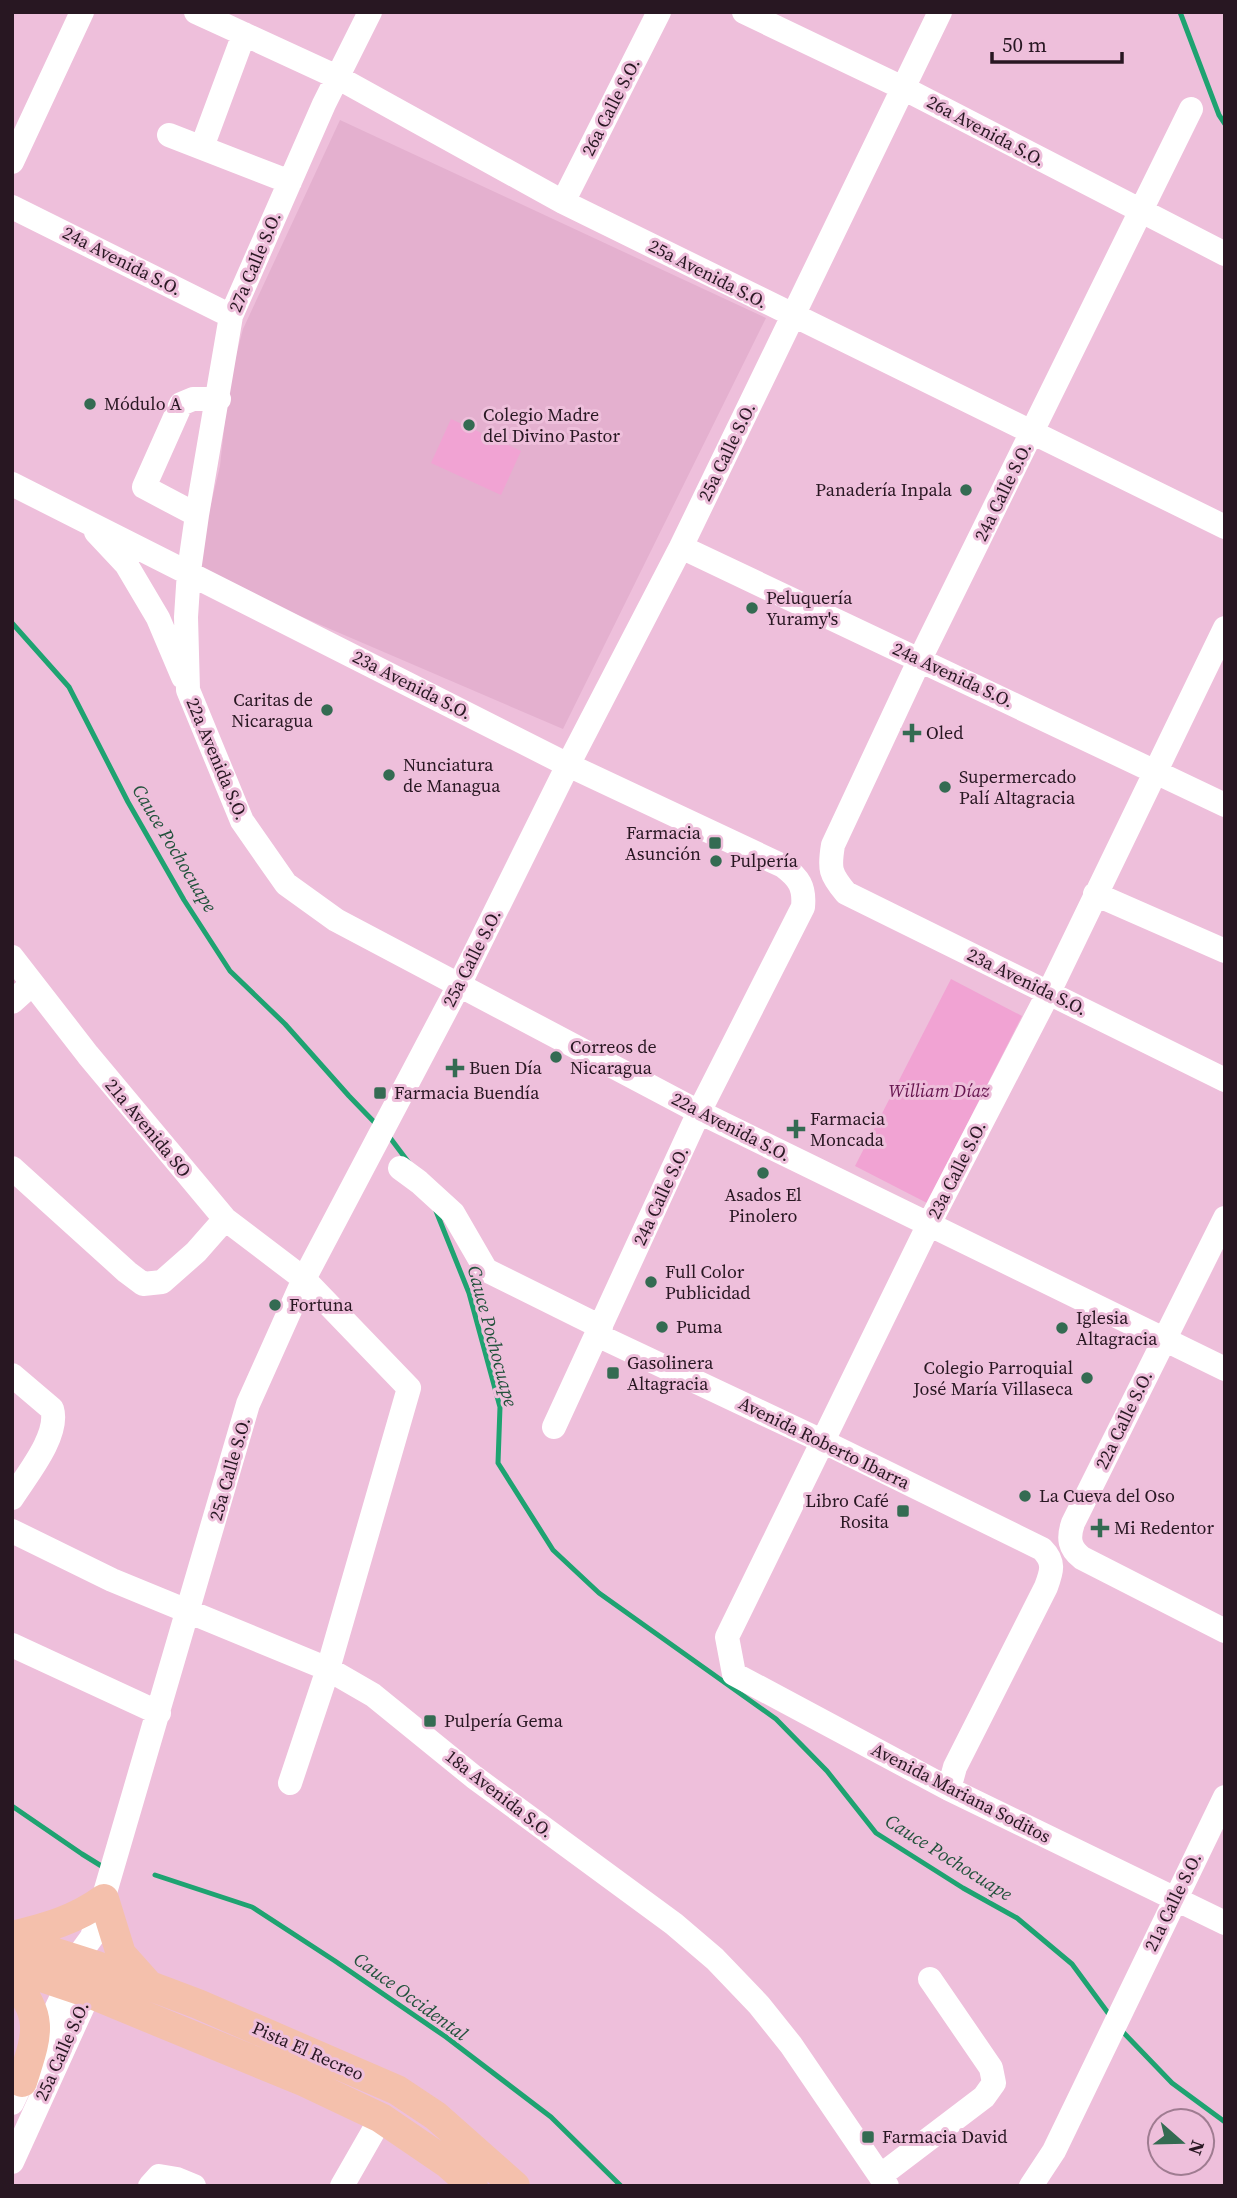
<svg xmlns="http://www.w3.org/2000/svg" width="1237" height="2198" font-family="'Source Serif 4',serif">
	<rect width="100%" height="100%" fill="#eebfdb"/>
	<path fill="#e4b0cf" d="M340,120L766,318L563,729L195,571L220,466L229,383L243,329Z"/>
	<path fill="#f1a3d3" d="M451,419L521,451L501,495L431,463Z
		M951,979L1022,1016L927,1203L855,1166Z"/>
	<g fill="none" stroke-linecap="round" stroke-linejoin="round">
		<path stroke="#1ea371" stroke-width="5" d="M1180,12L1219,115L1225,124
			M12,623L69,687L128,802L184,900L230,971L285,1024L349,1096L378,1126
			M388,1135L409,1163
			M436,1211L469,1293L500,1407L498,1463L553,1550L599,1593L776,1719L827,1771L876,1833L963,1888L1017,1918L1072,1964L1111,2017
			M12,1806L82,1854L103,1867
			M155,1875L252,1907L335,1961L446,2037L551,2117L621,2186
			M1121,2030L1172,2083L1225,2122"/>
		<path stroke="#fff" stroke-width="24" d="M196,12L337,77L563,202L1225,527
			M370,12L324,104L231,316L197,515L189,571L186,617L188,690L242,821L286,884L336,920L699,1112L1225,1369
			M744,12L903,88L1225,254
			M1191,109L920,659L833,845C829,869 830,874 846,893L1225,1080
			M169,135L290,182
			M202,147L244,34
			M12,162L82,12
			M563,202L659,12
			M12,207L231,316
			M12,484L568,765L783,866C799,878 805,887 803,907L699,1112L554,1427
			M197,515L144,487L181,404L193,399H219
			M96,532L126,564L158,618L183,677
			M681,547L1225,805
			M1225,628L1049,992L929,1224L727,1637L734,1674L949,1789L1225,1923
			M1095,894L1225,951
			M12,957L88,1055L225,1219L304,1279L409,1388L328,1669L290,1783
			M12,1002L32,984
			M12,1168L127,1272L143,1284L162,1282L196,1252L225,1219
			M400,1168L419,1182L453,1213L486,1270L601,1327
			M1225,1218L1073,1523C1068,1538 1069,1548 1082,1558L1225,1631
			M597,1335L822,1441L1042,1549C1055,1562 1052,1571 1046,1587L955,1767L949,1789
			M12,1375L52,1409C60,1435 26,1476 12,1498
			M12,1531L112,1580L328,1669L373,1695L474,1777L674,1924L715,1959L759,2005L791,2045L887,2186
			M12,1645L159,1713
			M12,2103L67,1986L76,1959L92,1937L248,1404L304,1279L459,985L568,765L681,547L940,12
			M12,2162L89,1993L94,1976
			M880,2176L984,2097L994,2083L991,2068L930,1979
			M150,2186L159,2176L177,2179L194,2186
			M342,2186L381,2118
			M1031,2186L1054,2151L1225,1797"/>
		<path stroke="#f4c0ac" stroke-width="30" d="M12,1936C46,1928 75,1920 104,1899L121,1954L146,1982
			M12,1939L97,1966L198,2004L397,2090L436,2116L515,2186
			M12,1967L89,1993L305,2082L381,2118L447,2163L473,2186
			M12,1979C46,2018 36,2037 22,2082"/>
	</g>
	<g fill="#346b52" stroke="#eebfdb" stroke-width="2.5">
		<circle cx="90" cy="404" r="7"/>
		<circle cx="469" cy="425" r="7"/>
		<circle cx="966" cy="490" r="7"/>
		<circle cx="752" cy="608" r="7"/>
		<circle cx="327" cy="710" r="7"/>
		<path d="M908.5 722.5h7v7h7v7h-7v7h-7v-7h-7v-7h7z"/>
		<circle cx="389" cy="775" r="7"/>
		<circle cx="945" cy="787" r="7"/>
		<rect x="708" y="836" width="14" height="14" rx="3.5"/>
		<circle cx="716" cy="861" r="7"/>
		<circle cx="556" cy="1057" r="7"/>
		<path d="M451.5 1057.5h7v7h7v7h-7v7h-7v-7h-7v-7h7z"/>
		<rect x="373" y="1086" width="14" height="14" rx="3.5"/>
		<path d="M792.5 1118.5h7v7h7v7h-7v7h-7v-7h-7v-7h7z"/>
		<circle cx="763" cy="1173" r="7"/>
		<circle cx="651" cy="1282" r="7"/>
		<circle cx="275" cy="1305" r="7"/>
		<circle cx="662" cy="1327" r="7"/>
		<circle cx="1062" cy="1328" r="7"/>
		<rect x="606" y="1366" width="14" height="14" rx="3.5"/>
		<circle cx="1087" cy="1378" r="7"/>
		<circle cx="1025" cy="1496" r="7"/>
		<rect x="896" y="1504" width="14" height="14" rx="3.5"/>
		<path d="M1096.5 1517.5h7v7h7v7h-7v7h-7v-7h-7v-7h7z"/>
		<rect x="423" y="1714" width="14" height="14" rx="3.5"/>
		<rect x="861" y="2130" width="14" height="14" rx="3.5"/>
	</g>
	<g text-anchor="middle" stroke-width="6" stroke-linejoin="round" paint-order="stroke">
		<g font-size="18" fill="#281722" stroke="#eebfdb">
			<text transform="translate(611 107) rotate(-63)" y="6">26a Calle S.O.</text>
			<text transform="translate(986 131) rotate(28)" y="6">26a Avenida S.O.</text>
			<text transform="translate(122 261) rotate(27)" y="6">24a Avenida S.O.</text>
			<text transform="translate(255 262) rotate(-67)" y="6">27a Calle S.O.</text>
			<text transform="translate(708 274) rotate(27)" y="6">25a Avenida S.O.</text>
			<text transform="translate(727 452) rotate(-64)" y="6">25a Calle S.O.</text>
			<text transform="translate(1003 492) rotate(-64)" y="6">24a Calle S.O.</text>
			<text transform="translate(953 675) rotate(25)" y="6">24a Avenida S.O.</text>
			<text transform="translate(412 685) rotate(27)" y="6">23a Avenida S.O.</text>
			<text transform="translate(217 759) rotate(67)" y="6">22a Avenida S.O.</text>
			<text transform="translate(472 958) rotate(-63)" y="6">25a Calle S.O.</text>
			<text transform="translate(1027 982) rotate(26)" y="6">23a Avenida S.O.</text>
			<text transform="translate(731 1127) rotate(27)" y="6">22a Avenida S.O.</text>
			<text transform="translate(148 1128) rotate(50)" y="6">21a Avenida SO</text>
			<text transform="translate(957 1170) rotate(-63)" y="6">23a Calle S.O.</text>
			<text transform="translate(661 1196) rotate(-65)" y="6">24a Calle S.O.</text>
			<text transform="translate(1124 1420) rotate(-64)" y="6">22a Calle S.O.</text>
			<text transform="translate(824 1443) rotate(26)" y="6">Avenida Roberto Ibarra</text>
			<text transform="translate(230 1469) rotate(-74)" y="6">25a Calle S.O.</text>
			<text transform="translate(961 1793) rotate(27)" y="6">Avenida Mariana Soditos</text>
			<text transform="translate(499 1794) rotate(38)" y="6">18a Avenida S.O.</text>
			<text transform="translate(1173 1902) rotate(-64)" y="6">21a Calle S.O.</text>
			<text transform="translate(62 2051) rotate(-66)" y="6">25a Calle S.O.</text>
			<text transform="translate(308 2051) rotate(24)" y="6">Pista El Recreo</text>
		</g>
		<g font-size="18" fill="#281722" stroke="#eebfdb" text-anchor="start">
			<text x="104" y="410">Módulo A</text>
			<text x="483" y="421">Colegio Madre<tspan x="483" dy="21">del Divino Pastor</tspan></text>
			<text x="952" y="496" text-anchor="end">Panadería Inpala</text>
			<text x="766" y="604">Peluquería<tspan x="766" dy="21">Yuramy's</tspan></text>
			<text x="313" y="706" text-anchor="end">Caritas de<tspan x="313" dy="21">Nicaragua</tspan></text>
			<text x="926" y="739">Oled</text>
			<text x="403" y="771">Nunciatura<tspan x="403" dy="21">de Managua</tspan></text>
			<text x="959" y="783">Supermercado<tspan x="959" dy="21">Palí Altagracia</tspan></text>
			<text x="701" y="839" text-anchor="end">Farmacia<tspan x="701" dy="21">Asunción</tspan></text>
			<text x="730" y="867">Pulpería</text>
			<text x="570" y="1053">Correos de<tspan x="570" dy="21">Nicaragua</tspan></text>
			<text x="469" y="1074">Buen Día</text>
			<text x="394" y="1099">Farmacia Buendía</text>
			<text x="810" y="1125">Farmacia<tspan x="810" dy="21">Moncada</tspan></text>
			<text x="763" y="1201" text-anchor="middle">Asados El<tspan x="763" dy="21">Pinolero</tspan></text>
			<text x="665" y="1278">Full Color<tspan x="665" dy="21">Publicidad</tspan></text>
			<text x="289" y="1311">Fortuna</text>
			<text x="1076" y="1324">Iglesia<tspan x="1076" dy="21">Altagracia</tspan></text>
			<text x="676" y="1333">Puma</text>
			<text x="627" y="1369">Gasolinera<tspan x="627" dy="21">Altagracia</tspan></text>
			<text x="1073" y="1374" text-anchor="end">Colegio Parroquial<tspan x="1073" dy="21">José María Villaseca</tspan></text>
			<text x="1039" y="1502">La Cueva del Oso</text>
			<text x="889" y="1507" text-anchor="end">Libro Café<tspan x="889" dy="21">Rosita</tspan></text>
			<text x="1114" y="1534">Mi Redentor</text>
			<text x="444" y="1727">Pulpería Gema</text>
			<text x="882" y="2143">Farmacia David</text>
		</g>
		<g font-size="18" font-style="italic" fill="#65144e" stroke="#eebfdb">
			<text x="939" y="1097">William Díaz</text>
		</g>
		<g font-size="19" font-style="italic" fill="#22523c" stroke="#eebfdb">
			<text transform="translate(175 848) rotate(59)" y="7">Cauce Pochocuape</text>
			<text transform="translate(493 1336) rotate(75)" y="7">Cauce Pochocuape</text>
			<text transform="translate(949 1857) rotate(32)" y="7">Cauce Pochocuape</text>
			<text transform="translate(411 1996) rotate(36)" y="7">Cauce Occidental</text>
		</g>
	</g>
	<rect width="1237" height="2198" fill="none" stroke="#281722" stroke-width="28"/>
	<g transform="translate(1181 2142) rotate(110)"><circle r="33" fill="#eebfdb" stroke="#9f7c91" stroke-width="2"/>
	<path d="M0-5L12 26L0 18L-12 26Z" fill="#346b52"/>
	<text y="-10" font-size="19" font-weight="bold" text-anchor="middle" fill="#281722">N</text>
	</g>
	<path d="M992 52v10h130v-10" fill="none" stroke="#281722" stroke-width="3.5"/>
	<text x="1002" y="52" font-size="21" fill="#281722" stroke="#eebfdb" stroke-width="5" paint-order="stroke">50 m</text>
</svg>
